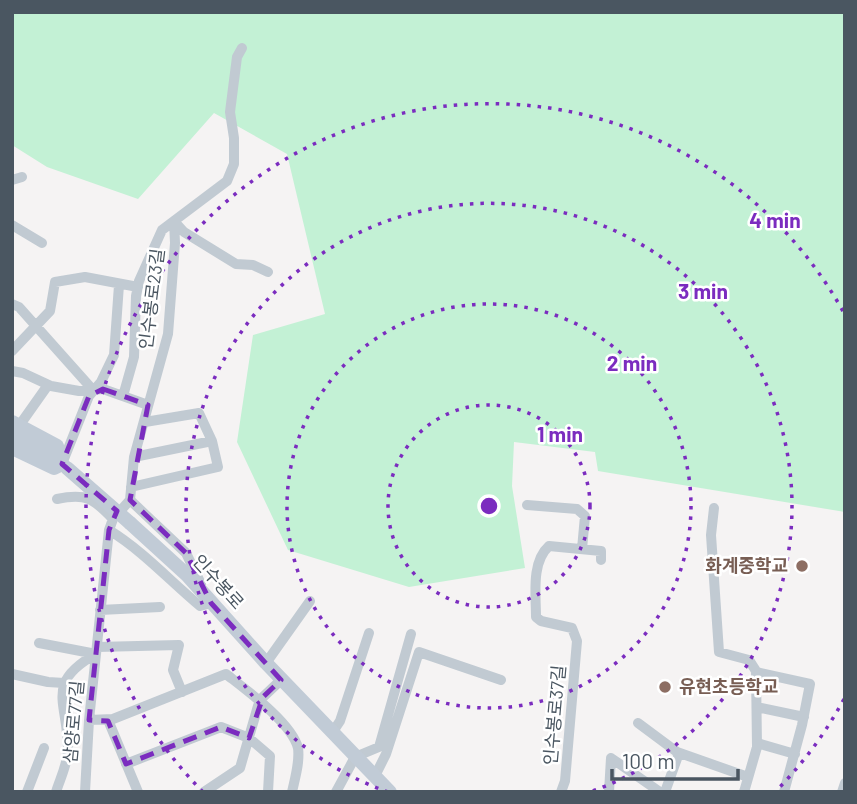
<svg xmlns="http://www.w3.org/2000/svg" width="857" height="804" font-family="Barlow,'Noto Sans KR',sans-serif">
	<rect width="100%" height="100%" fill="#f5f3f3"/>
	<path fill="#c3f1d5" d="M12,12H845V512L598,471L595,452L514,442L512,486L525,568L409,587L288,550L237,442L253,335L325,314L287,154L214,113L138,199L47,167L12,145Z"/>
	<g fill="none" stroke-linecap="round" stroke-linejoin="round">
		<path stroke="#c1cad2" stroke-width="10" d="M12,180L22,177
			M174,221L184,232L236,264L253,265L268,272
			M12,225L42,243
			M12,304L19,307L93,390
			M12,351L50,311L55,282L85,277L138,287
			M12,371L23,373L51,386L79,391L103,389L148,405
			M123,396L134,357L136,296L139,281L162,230L227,181L234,164V138L230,112L237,57L242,48
			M19,426L48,385
			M134,457L212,441
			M62,464L89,396L101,382L114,355L119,285
			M131,487L218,467L212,441L199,413L145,422
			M57,499C86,493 93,498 113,519
			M130,500L134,457L168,334L175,243L174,221
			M130,500L186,553L201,584
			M527,505L577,509L585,516L582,549
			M714,508L711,535L719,652L749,660L756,671L757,747L744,792
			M109,530C143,551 169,580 200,606L211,603L210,600
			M100,610L160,607
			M39,643L96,654L89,720L85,792
			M97,647L179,645L173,670L182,692
			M266,663L310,601
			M756,672L810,684L802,725L784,792
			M12,674L48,682L64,683
			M757,707L804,717
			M89,720L113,719L226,674C245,689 292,723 298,748C300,762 295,778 292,792
			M108,720L138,792
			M638,723L677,752L748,777
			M332,733L340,721L369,633
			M757,743L795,754
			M611,758L660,792
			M126,764L221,727L249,738L270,756L268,792
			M375,776L386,754L419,652L501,680
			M27,792L44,748
			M56,792C60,779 68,763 68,749C68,702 44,683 96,654L109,530L113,519L130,500
			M204,792L240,768L258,706L263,697L281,680
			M336,792L355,757L379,747L411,634
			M561,792L565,781L577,641L572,628L541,621L536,617C536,595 531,562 549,546L601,551V560
			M609,792L611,758
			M665,792L679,753
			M842,792L845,783"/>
		<path stroke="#c1cbd6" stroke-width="14" d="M12,422L57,446L62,464L54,468L12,448
			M12,437L52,455L63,465
			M130,523L187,575L266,663L390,792"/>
		<path stroke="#c1cbd6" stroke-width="14" d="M67,468L130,523"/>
	</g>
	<path fill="none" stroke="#7b2cbf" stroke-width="5" stroke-dasharray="14 9" stroke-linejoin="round" d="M103,389L148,405L130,500L186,553L211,603L281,680L263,697L249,738L221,727L126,764L108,721L89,720L109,530L117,511L62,464L89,396Z"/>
	<g fill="none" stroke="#7b2cbf" stroke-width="3.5" stroke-dasharray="3.5 7">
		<circle cx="489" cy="506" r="101"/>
		<circle cx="489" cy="506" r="202"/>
		<path d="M388 792A303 303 0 1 1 590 792"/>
		<path d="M844 699A404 404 0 0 1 775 792M203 792A404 404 0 1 1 844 313"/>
	</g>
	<g fill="#8d6e63" stroke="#fff" stroke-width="2.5">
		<circle cx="802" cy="566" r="7"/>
		<circle cx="665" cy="687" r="7"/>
	</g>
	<g text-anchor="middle" stroke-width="5" stroke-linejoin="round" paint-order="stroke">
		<g font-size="18" fill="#4a5661" stroke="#fff">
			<text transform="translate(152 299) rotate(-83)" y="6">인수봉로23길</text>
			<text transform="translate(218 582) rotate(48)" y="6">인수봉로</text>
			<text transform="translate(555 715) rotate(-85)" y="6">인수봉로37길</text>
			<text transform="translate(74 722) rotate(-85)" y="6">삼양로77길</text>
		</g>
		<g font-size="18" font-weight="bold" fill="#785e54" stroke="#fff" text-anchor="end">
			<text x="788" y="572">화계중학교</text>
			<text x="679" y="693" text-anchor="start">유현초등학교</text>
		</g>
	</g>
	<circle cx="489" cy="506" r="10" fill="#7b2cbf" stroke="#fff" stroke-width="3.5"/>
	<g font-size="21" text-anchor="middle" font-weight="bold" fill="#7b2cbf" stroke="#fff" stroke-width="5" stroke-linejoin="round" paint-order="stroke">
		<text x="775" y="228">4 min</text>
		<text x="703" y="299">3 min</text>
		<text x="632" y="371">2 min</text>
		<text x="560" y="442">1 min</text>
	</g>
	<rect width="857" height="804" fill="none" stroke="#4a5661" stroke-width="28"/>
	<path d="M612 769v10h126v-10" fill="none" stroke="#4a5661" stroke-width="3.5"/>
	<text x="622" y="769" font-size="21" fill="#4a5661" stroke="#ffffff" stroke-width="5" paint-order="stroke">100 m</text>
</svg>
